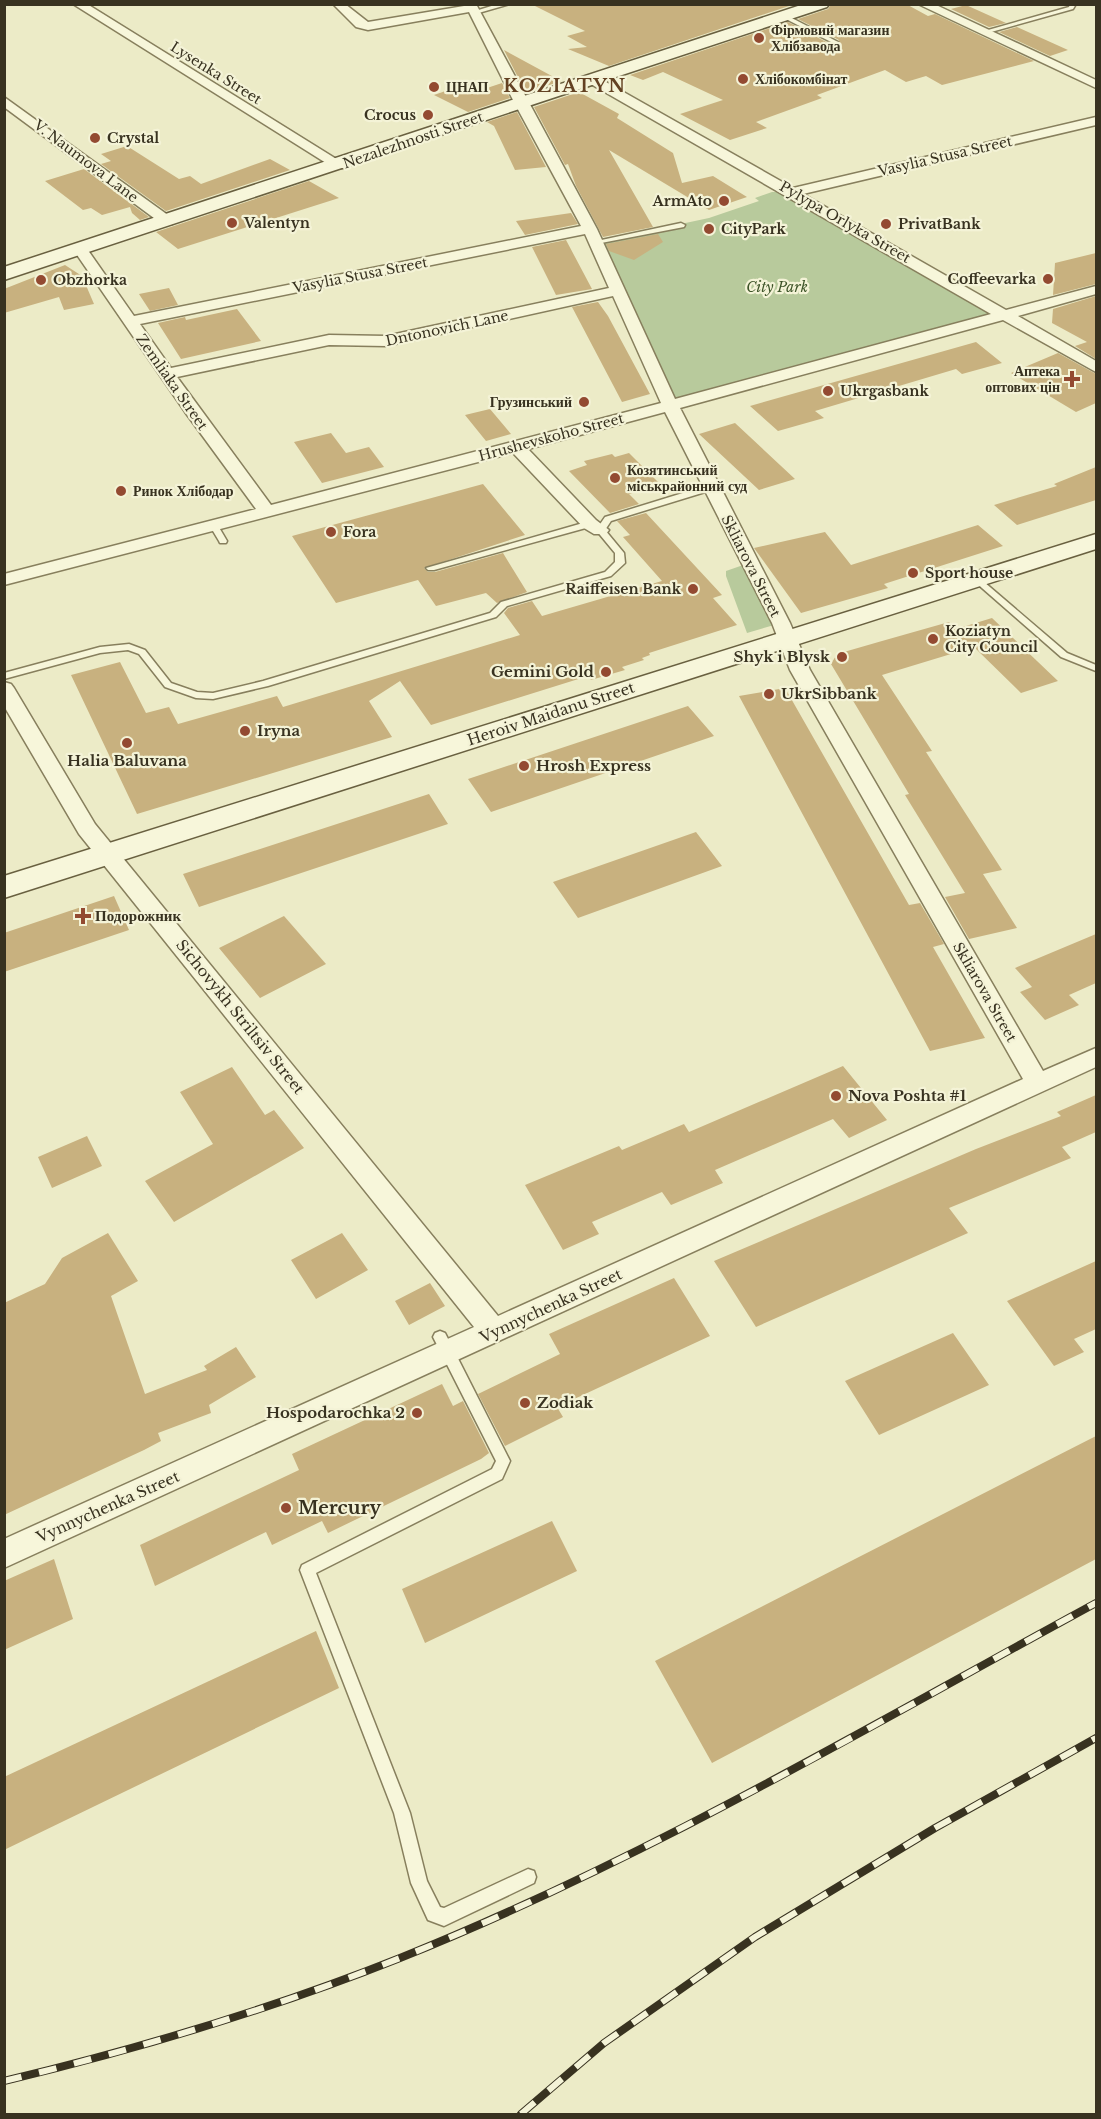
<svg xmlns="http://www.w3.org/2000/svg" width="1101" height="2119" font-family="'Libre Baskerville',serif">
	<rect width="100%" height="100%" fill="#ecebc7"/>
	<path fill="#b8ca9c" d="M772,192H794L1005,314L670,405L596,242L709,218L759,201L755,198Z
		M749,563L781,623L747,633L726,576V571Z"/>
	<path fill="#c8b17f" d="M531,4H795L609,66L568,49L587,47L567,36L585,31Z
		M831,4H906L928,16L935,14L1034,61L942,85L926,76L906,82L885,70L817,95L822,98L756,122L767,128L730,140L680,114L723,100L663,72L643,80L630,75L788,22L832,45L838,44L839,40L798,19L828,9Z
		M966,5L1006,23L989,27L951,9Z
		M1017,27L1068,50L1050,56L999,32Z
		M504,50L561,81L526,93Z
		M474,81L487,88L502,83L510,98L468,112L434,95Z
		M579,92L619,114L617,118L673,153L682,183L713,176L747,197L709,210L609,150L653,227L603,237L576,186L568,164L565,165L534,107Z
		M517,112L546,167L515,170L494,126L487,122Z
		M127,146L179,179L190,176L201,184L270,159L290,170L166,211L101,164L111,161L101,154Z
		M84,169L149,217L140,220L132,213L130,207L102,215L91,208L83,210L45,181Z
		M309,181L339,198L178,249L156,232Z
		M571,213L578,224L525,235L516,221Z
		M658,234L663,242L634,260L609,251L606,244Z
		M566,240L592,289L556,295L532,247Z
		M1096,253V284L1053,295L1055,263Z
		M65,265L82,276L94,304L64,310L59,297L4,313V289Z
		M169,288L178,305L150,311L139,294Z
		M1096,296V359L1075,346L1087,342L1052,323L1053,309Z
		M598,302L608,316L650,394L622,402L572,307Z
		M237,309L261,341L181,359L158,323L185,317L186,320Z
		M976,342L1002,363L962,374L956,369L815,411L824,418L778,431L750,406Z
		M1058,353L1096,374V403L1076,412L1011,373Z
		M490,409L511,434L486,441L465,415Z
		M735,423L795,479L759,490L699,434Z
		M331,433L346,453L369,447L384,467L322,483L294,442Z
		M629,453L661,485L629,494L639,504L610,513L569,471L587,465L584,461L612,454L615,457Z
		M1096,467V500L1017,525L994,505L1057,486L1054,484Z
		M483,484L525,535L424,568L428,572H435L503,553L527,592L497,603L486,593L436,606L418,580L336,603L292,536Z
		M646,513L722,595L713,598L737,625L649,653L650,655L642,658L644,660L622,667L625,670L591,680L588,676L431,725L400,681L369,701L392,737L137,814L71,675L120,662L146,713L169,707L178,724L277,696L283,707L520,635L504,613L508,608L532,601L542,616L662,581L623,537L630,535L617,521Z
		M978,525L1003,546L884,584L888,588L801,613L754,548L825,532L851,565Z
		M992,618L1058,681L1021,693L974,647L882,675L932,751L926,752L1002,870L983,874L1017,928L969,939L945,897L965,893L905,795L909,794L831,664L837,654L882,641L949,622L956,629Z
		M785,688L909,905L920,903L944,944L933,947L985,1038L930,1051L739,696Z
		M688,706L714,736L491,812L468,779Z
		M429,794L448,824L199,907L183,874Z
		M696,832L722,866L578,918L553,882Z
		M114,896L129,930L4,972V933Z
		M284,916L326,964L260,998L219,948Z
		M1096,934V983L1069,995L1079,1005L1045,1020L1020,992L1032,987L1015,968Z
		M843,1066L887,1120L849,1138L833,1119L715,1170L723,1183L671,1205L662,1192L592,1222L599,1234L563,1250L525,1185L619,1146L622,1150L684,1124L689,1132Z
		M232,1067L265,1115L274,1110L304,1148L174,1222L145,1181L213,1144L180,1092Z
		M1096,1095V1132L1062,1147L1071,1158L949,1208L968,1233L756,1327L714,1261L976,1149L1061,1116L1057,1112Z
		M87,1136L102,1166L52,1188L38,1157Z
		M108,1233L138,1281L111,1296L145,1394L207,1370L204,1366L236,1347L256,1377L209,1405L211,1413L158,1433L161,1441L144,1450L4,1515V1303L45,1284L62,1258Z
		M342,1233L368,1270L316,1299L291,1260Z
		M1096,1261V1329L1074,1339L1084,1352L1054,1366L1007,1301Z
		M674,1278L710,1336L557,1407L563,1417L505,1446L478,1394L560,1354L549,1334Z
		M430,1283L445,1306L409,1325L395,1301Z
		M953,1333L989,1385L879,1435L845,1381Z
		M442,1384L453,1406L463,1401L489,1453L481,1459L328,1533L322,1521L272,1545L266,1532L155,1586L140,1545L299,1470L292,1454Z
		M1096,1436V1559L712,1763L655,1661Z
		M552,1521L577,1571L425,1643L402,1589Z
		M54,1559L73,1619L4,1650V1581Z
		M316,1631L339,1688L4,1850V1777Z"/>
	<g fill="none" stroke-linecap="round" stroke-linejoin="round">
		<g stroke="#877f5d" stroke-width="3">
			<path id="lane" d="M498,4H510L475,14L472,12Z
				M1070,4H1076L1073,9L984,34L981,32L1069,7Z
				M782,15H786L838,42L833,43L782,17Z
				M681,223L685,225L684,227L596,244L592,242Z
				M712,484L715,485V489L611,521L605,530L624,553L625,563L611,576L507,606L496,617L268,686L213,699L196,698L165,687L139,654L128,650L100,653L4,679V673L100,647L129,644L145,650L171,683L197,692L213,693L263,681L490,613L501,602L605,572L615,562V553L596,530L605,517Z
				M590,521L593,522V526L434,570H428L426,568Z
				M214,523L217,524L227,541L226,543H220L219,541L210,526Z
				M977,576L1067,653L1096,665V671L1061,657L974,581V577Z
				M440,1331L445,1333L510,1461L502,1479L316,1573L410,1813L427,1881L440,1907L444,1908L528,1869L534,1871L536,1877L534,1883L444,1926L428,1920L411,1883L394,1813L300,1570L302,1565L492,1469L496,1461L433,1337L435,1333Z"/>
		</g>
		<g stroke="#877f5d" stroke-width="3">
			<path id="street" d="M73,4H87L346,165L344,168H334Z
				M333,4H345L368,22L476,4L597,229L675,399L991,314L589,83V77H597L793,188L1096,117V125L803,194L1006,310L1096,286V294L1018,316L1096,361V372L1003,320L680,408L790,623L810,670L1043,1071L1096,1048V1067L4,1568V1539L474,1327L79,834L4,706V682L11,684L14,688L95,824L498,1316L1023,1079L790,670L772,623L665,412L528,449L596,520L609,530L606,534H594L584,528L513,453L4,585V574L256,509L185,412L73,249L75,246H85L134,316L581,226L515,104L469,12L368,30L356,27ZM585,234L609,288L386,336L329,335L171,368L140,324ZM613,296L661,403L271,505L177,377L329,345L386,346Z
				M918,4H934L1096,80V88Z
				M4,97L172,218V224H162L4,107Z"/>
		</g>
		<g stroke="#696040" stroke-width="3">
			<path id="secondary" d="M804,4H829L827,7L4,280V267Z
				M1096,534V549L4,898V876Z"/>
		</g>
		<use href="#lane" fill="#f7f6da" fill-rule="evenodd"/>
		<use href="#street" fill="#f7f6da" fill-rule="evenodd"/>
		<use href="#secondary" fill="#f7f6da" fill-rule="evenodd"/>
		<g stroke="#383220" stroke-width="8">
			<path id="rail" d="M4,2081C138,2049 272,2009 400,1958C642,1861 868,1727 1096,1603
				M521,2114L604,2043L755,1937L935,1828L1096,1738"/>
		</g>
		<use href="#rail" stroke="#f4f3d7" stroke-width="6" stroke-dasharray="18" stroke-linecap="butt"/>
	</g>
	<g fill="#934a31" stroke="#f4f3d7" stroke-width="2">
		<circle cx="759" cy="38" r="6"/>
		<circle cx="743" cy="79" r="6"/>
		<circle cx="434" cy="87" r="6"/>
		<circle cx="428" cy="115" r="6"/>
		<circle cx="95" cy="138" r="6"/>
		<circle cx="724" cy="201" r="6"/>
		<circle cx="232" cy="223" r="6"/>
		<circle cx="886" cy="224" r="6"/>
		<circle cx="709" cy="229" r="6"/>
		<circle cx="1048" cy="279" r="6"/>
		<circle cx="41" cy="280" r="6"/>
		<path d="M1069 370h6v6h6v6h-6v6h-6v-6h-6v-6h6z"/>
		<circle cx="828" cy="391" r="6"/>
		<circle cx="584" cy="402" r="6"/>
		<circle cx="615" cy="478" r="6"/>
		<circle cx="121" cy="491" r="6"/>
		<circle cx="331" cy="532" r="6"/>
		<circle cx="913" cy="573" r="6"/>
		<circle cx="693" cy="589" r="6"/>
		<circle cx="933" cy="639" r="6"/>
		<circle cx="842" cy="657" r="6"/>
		<circle cx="606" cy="672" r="6"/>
		<circle cx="769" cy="694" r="6"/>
		<circle cx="245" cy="731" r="6"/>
		<circle cx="127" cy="743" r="6"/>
		<circle cx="524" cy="766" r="6"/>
		<path d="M80 907h6v6h6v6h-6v6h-6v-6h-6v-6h6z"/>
		<circle cx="836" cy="1096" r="6"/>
		<circle cx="525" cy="1403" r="6"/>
		<circle cx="417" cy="1413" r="6"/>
		<circle cx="286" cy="1508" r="6"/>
	</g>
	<g text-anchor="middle" stroke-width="4.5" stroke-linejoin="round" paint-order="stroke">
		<g font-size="14" font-weight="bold" fill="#383220" stroke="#f4f3d7" text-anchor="start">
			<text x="771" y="35">Фірмовий магазин<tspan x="771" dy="16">Хлібзавода</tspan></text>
			<text x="755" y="84">Хлібокомбінат</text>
			<text x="446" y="92">ЦНАП</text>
			<text x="416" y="120" text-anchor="end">Crocus</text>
			<text x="107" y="143">Crystal</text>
			<text x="712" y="206" text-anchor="end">ArmAto</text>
			<text x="244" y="228">Valentyn</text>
			<text x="898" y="229">PrivatBank</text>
			<text x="721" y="234">CityPark</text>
			<text x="1036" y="284" text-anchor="end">Coffeevarka</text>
			<text x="53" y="285">Obzhorka</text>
			<text x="1060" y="376" text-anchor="end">Аптека<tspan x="1060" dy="16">оптових цін</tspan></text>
			<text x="840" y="396">Ukrgasbank</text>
			<text x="572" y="407" text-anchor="end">Грузинський</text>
			<text x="627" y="475">Козятинський<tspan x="627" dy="16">міськрайонний суд</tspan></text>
			<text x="133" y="496">Ринок Хлібодар</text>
			<text x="343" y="537">Fora</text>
			<text x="925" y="578">Sport house</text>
			<text x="681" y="594" text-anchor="end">Raiffeisen Bank</text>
			<text x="945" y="636">Koziatyn<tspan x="945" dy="16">City Council</tspan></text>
		</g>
		<g font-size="14" fill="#383220" stroke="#f4f3d7">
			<text transform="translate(216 73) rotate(32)" y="5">Lysenka Street</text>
			<text transform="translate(413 140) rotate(-19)" y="5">Nezalezhnosti Street</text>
			<text transform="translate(945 156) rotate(-13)" y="5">Vasylia Stusa Street</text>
			<text transform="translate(86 161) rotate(37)" y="5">V. Naumova Lane</text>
			<text transform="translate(845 222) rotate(30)" y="5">Pylypa Orlyka Street</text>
			<text transform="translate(360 275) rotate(-11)" y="5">Vasylia Stusa Street</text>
			<text transform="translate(447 328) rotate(-12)" y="5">Dntonovich Lane</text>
			<text transform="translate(172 382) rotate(55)" y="5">Zemliaka Street</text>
			<text transform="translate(551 437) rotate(-15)" y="5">Hrushevskoho Street</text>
			<text transform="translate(751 566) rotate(63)" y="5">Skliarova Street</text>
			<text transform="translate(985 992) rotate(60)" y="5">Skliarova Street</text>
		</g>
		<g font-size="14" font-style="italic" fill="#3d5428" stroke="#f4f3d7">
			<text x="777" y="292">City Park</text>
		</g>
		<g font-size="15" font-weight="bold" fill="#383220" stroke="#f4f3d7" text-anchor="start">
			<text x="830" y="662" text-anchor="end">Shyk i Blysk</text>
			<text x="594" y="677" text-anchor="end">Gemini Gold</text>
			<text x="781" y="699">UkrSibbank</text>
			<text x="257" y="736">Iryna</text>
			<text x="127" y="766" text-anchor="middle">Halia Baluvana</text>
			<text x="536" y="771">Hrosh Express</text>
			<text x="95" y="921">Подорожник</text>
			<text x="848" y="1101">Nova Poshta #1</text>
			<text x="537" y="1408">Zodiak</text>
			<text x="405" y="1418" text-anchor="end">Hospodarochka 2</text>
		</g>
		<g font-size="15" fill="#383220" stroke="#f4f3d7">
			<text transform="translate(551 714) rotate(-18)" y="5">Heroiv Maidanu Street</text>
			<text transform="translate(240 1017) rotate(51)" y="5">Sichovykh Striltsiv Street</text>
			<text transform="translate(551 1306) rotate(-25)" y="5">Vynnychenka Street</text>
			<text transform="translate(108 1507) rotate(-24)" y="5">Vynnychenka Street</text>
		</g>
		<g font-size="18" font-weight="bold" letter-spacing="1.5" fill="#634122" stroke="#f4f3d7">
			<text x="565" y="92">KOZIATYN</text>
		</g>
		<g font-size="18" font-weight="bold" fill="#383220" stroke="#f4f3d7" text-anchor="start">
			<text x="298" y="1514">Mercury</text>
		</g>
	</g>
	<rect width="1101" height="2119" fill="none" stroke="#383220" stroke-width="12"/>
</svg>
